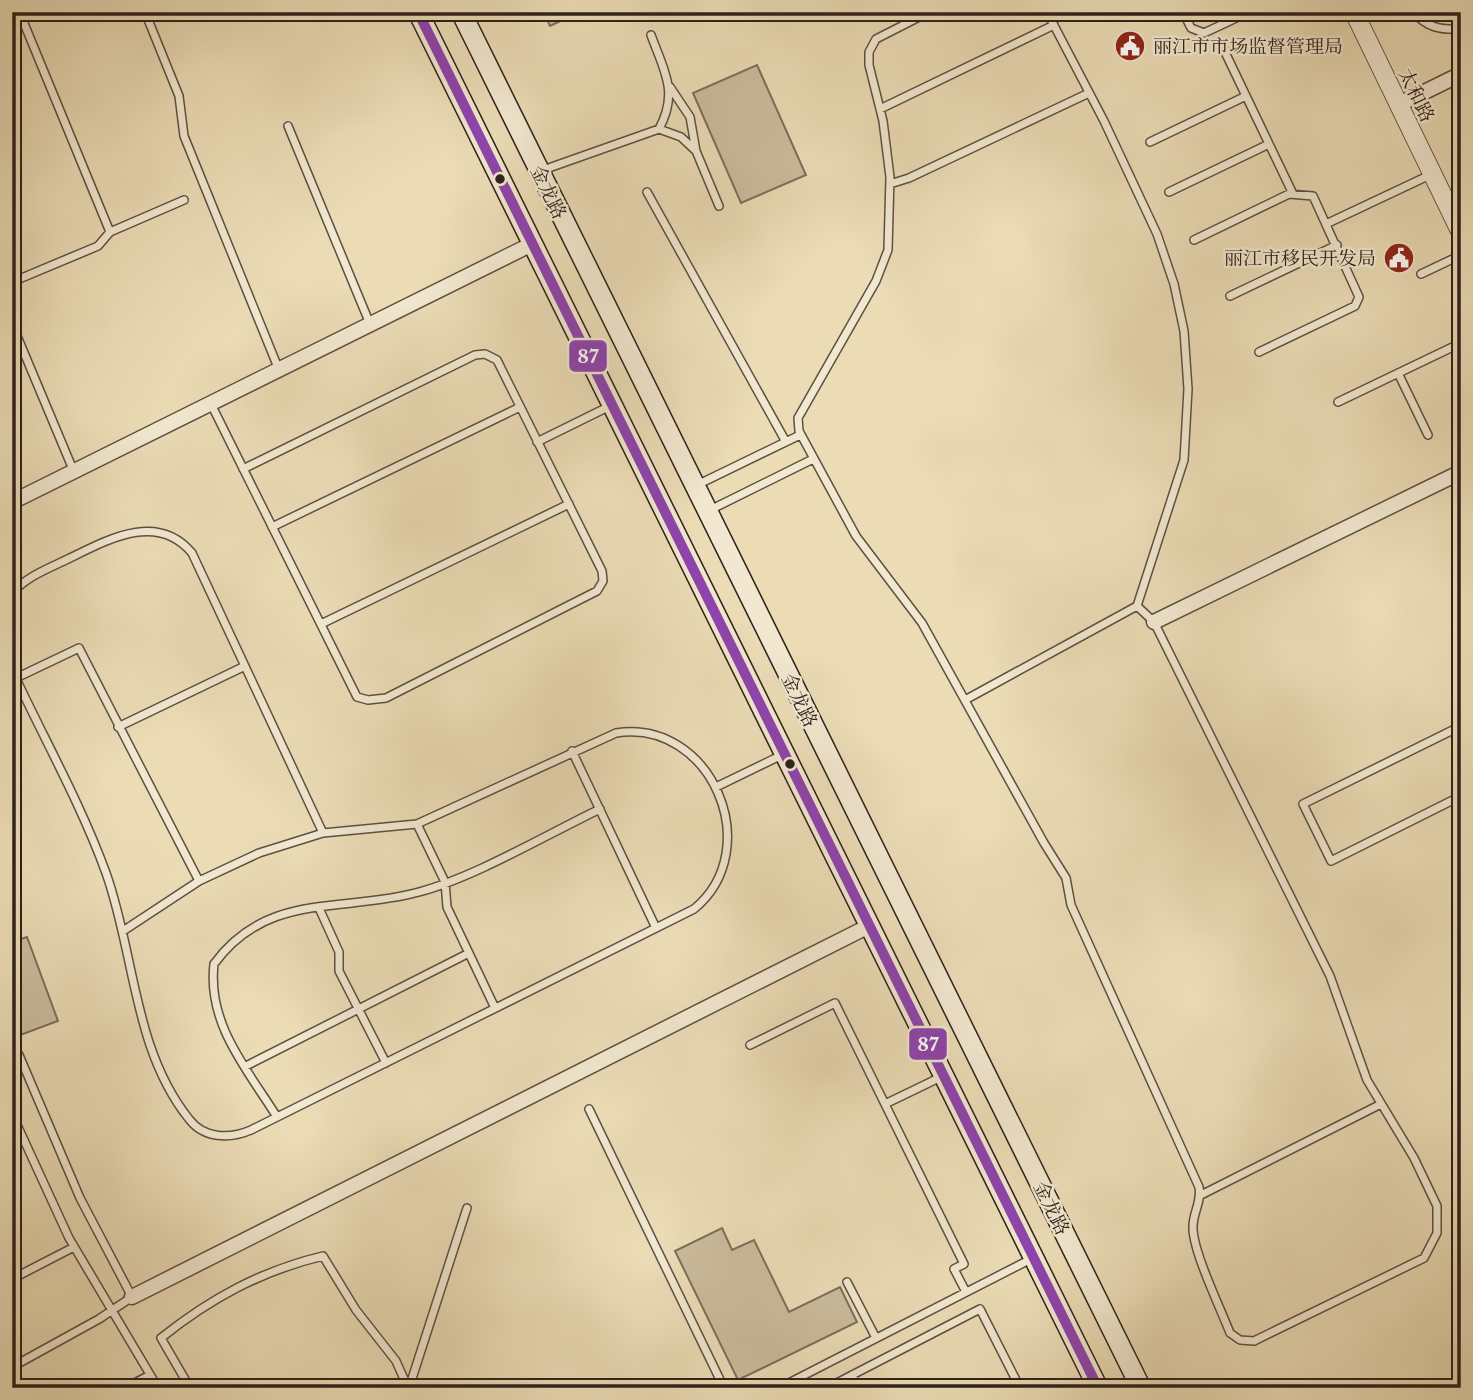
<svg xmlns="http://www.w3.org/2000/svg" width="1473" height="1400" font-family="'Libre Caslon Text','Noto Serif SC',serif">
	<rect width="100%" height="100%" fill="#ebdcb6"/>
	<filter id="stains"><feTurbulence type="fractalNoise" baseFrequency=".00286" numOctaves="4"/><feColorMatrix values="0 0 0 0 .2 0 0 0 0 .09 0 0 0 0 .02 0 0 0 .5 -.17"/></filter>
	<radialGradient id="worn" r=".72"><stop offset=".6" stop-color="#630" stop-opacity="0"/><stop offset="1" stop-color="#630" stop-opacity=".3"/></radialGradient>
	<path fill="#cbbc9c" stroke="#7c6e5c" stroke-width="2" d="M556,12H580L550,26L546,17Z
		M1427,12H1461V22L1440,19Z
		M757,65L806,175L741,203L693,93Z
		M27,937L58,1021L12,1038V942Z
		M722,1228L732,1250L754,1240L789,1312L840,1287L857,1322L738,1380L675,1251Z"/>
	<g fill="none" stroke-linecap="round" stroke-linejoin="round">
		<g stroke="#5d5042" stroke-width="10">
			<path id="service" d="M17,12L21,16L110,232
				M145,12L179,96L184,136L279,370
				M929,12L876,39L869,52V65L883,121L890,177L888,250L876,281L798,418L799,431L856,536L922,623L1044,843L1066,878L1071,905L1199,1187C1202,1203 1192,1213 1193,1229C1194,1254 1220,1307 1230,1333L1240,1340L1254,1341L1424,1258L1437,1233V1206L1414,1158L1367,1080L1330,976L1154,622L1137,606
				M1169,12H1175
				M1183,12L1191,28L1204,33L1249,12
				M1414,12C1426,28 1442,30 1461,29
				M651,35C664,71 679,92 659,129
				M1224,50L1293,194
				M670,87L690,117L696,151
				M880,109L1054,25
				M288,126L370,324
				M1150,142L1246,96
				M543,170L659,129L681,137L696,151L719,206
				M890,184L909,178L1089,93
				M647,192L786,442
				M1169,192L1269,144
				M1326,224L1432,174
				M1194,240L1289,194L1313,196L1359,297L1355,306L1259,352
				M1421,274L1461,255
				M12,282L98,246L110,232L184,200
				M1230,296L1337,245
				M12,324L74,472
				M1398,373L1428,435
				M1338,402L1461,343
				M211,404L357,697L368,700L386,698L597,591L603,581L602,571L497,360L485,354L475,355L243,469
				M537,442L612,405
				M697,485L800,435
				M708,511L813,459
				M272,527L520,407
				M12,593C28,576 47,569 68,559C107,540 157,511 192,553L323,833
				M321,624L569,504
				M12,670C43,737 81,804 106,873C135,954 133,1049 189,1119C204,1139 230,1139 251,1130L694,909C767,849 711,718 616,733L417,824L323,833L259,853L199,881L123,931
				M16,678L79,648L199,881
				M965,700L1137,606L1184,460L1188,389L1184,331L1174,284L1157,234L1104,121L1047,12
				M1461,726L1303,804L1331,861L1461,796
				M118,727L245,666
				M572,751L656,928
				M716,787L782,755
				M417,824L445,882L447,907L495,1008
				M319,908L339,952V971L386,1063
				M750,1045L835,1003L964,1264L954,1269L966,1292
				M246,1066L469,953
				M885,1104L941,1077
				M589,1109L724,1388
				M12,1114L69,1238L158,1388
				M277,1117C247,1069 207,1024 214,964C267,891 343,913 419,892C475,877 546,835 600,809
				M1201,1195L1381,1104
				M12,1279L74,1247
				M847,1282L876,1338
				M12,1367L99,1319L132,1297L80,1198L19,1055
				M852,1375L858,1388
				M125,1388L150,1375
				M190,1388L161,1338C211,1298 261,1271 323,1256L356,1310L396,1361L408,1388
				M409,1388L467,1208
				M779,1388L1033,1258
				M827,1388L980,1309L1020,1388"/>
		</g>
		<g stroke="#5d5042" stroke-width="17">
			<path id="minor" d="M1398,105L1461,74
				M12,502L532,244
				M1154,622L1461,472
				M132,1297L869,926"/>
		</g>
		<g stroke="#5d5042" stroke-width="20">
			<path id="tertiary" d="M1354,12L1461,233"/>
		</g>
		<g stroke="#2e211b" stroke-width="22">
			<path id="secondary" d="M418,12L1098,1388
				M461,12L1141,1388"/>
		</g>
		<path stroke="#2e211b" stroke-width="2.5" stroke-dasharray="2 3.5" stroke-linecap="butt" d="M546,12V13"/>
		<use href="#service" stroke="#f2e8d0" stroke-width="7"/>
		<use href="#minor" stroke="#f2e8d0" stroke-width="14"/>
		<use href="#tertiary" stroke="#f2e8d0" stroke-width="18"/>
		<use href="#secondary" stroke="#f2e8d0" stroke-width="19"/>
		<g stroke="#f2e8d0" stroke-width="16">
			<path id="bus-1" d="M418,12L1098,1388"/>
		</g>
		<use href="#bus-1" stroke="#8e44ad" stroke-width="10"/>
	</g>
	<defs>
		<g id="civic-disc" transform="scale(1.575)"><circle r="9.5" fill="#8f2418" stroke="#f2e8d0"/><path d="M-.6-6.5H3V-4.5H.6V-3L4-1V1h2V6H-6V1h2V-1L-.6-3ZM-1.2 2.5V6h2.4V2.5Z" fill="#fff"/></g>
	</defs>
	<g fill-rule="evenodd">
		<use href="#civic-disc" x="1130" y="46"/>
		<use href="#civic-disc" x="1399" y="258"/>
	</g>
	<g fill="#2e211b" stroke="#f2e8d0" stroke-width="2.5">
		<circle cx="500" cy="179" r="6"/>
		<circle cx="790" cy="764" r="6"/>
	</g>
	<g text-anchor="middle" stroke-width="5" stroke-linejoin="round" paint-order="stroke">
		<g font-size="19" fill="#2e211b" stroke="#f2e8d0" text-anchor="start">
			<text x="1153" y="53">丽江市市场监督管理局</text>
			<text x="1376" y="265" text-anchor="end">丽江市移民开发局</text>
		</g>
		<g font-size="19" fill="#2e211b" stroke="#f2e8d0">
			<text transform="translate(1417 95) rotate(64)" y="7">太和路</text>
			<text transform="translate(549 192) rotate(64)" y="7">金龙路</text>
			<text transform="translate(800 700) rotate(64)" y="7">金龙路</text>
			<text transform="translate(1052 1208) rotate(64)" y="7">金龙路</text>
		</g>
	</g>
	<g stroke="#f2e8d0" stroke-width="2.5">
		<rect x="568" y="339" width="40" height="34" rx="7" fill="#8e44ad"/>
		<rect x="908" y="1027" width="40" height="34" rx="7" fill="#8e44ad"/>
	</g>
	<g font-size="19" text-anchor="middle" font-weight="bold" fill="#fff">
		<text x="588" y="363">87</text>
		<text x="928" y="1051">87</text>
	</g>
	<rect width="1473" height="1400" fill="none" stroke="#ebdcb6" stroke-width="42"/>
	<rect x="14" y="14" width="1445" height="1372" fill="none" stroke="#2e211b" stroke-width="3.5"/>
	<rect x="21" y="21" width="1431" height="1358" fill="none" stroke="#2e211b" stroke-width="2"/>
	<rect width="100%" height="100%" filter="url(#stains)"/>
	<rect width="100%" height="100%" fill="url(#worn)"/>
</svg>
